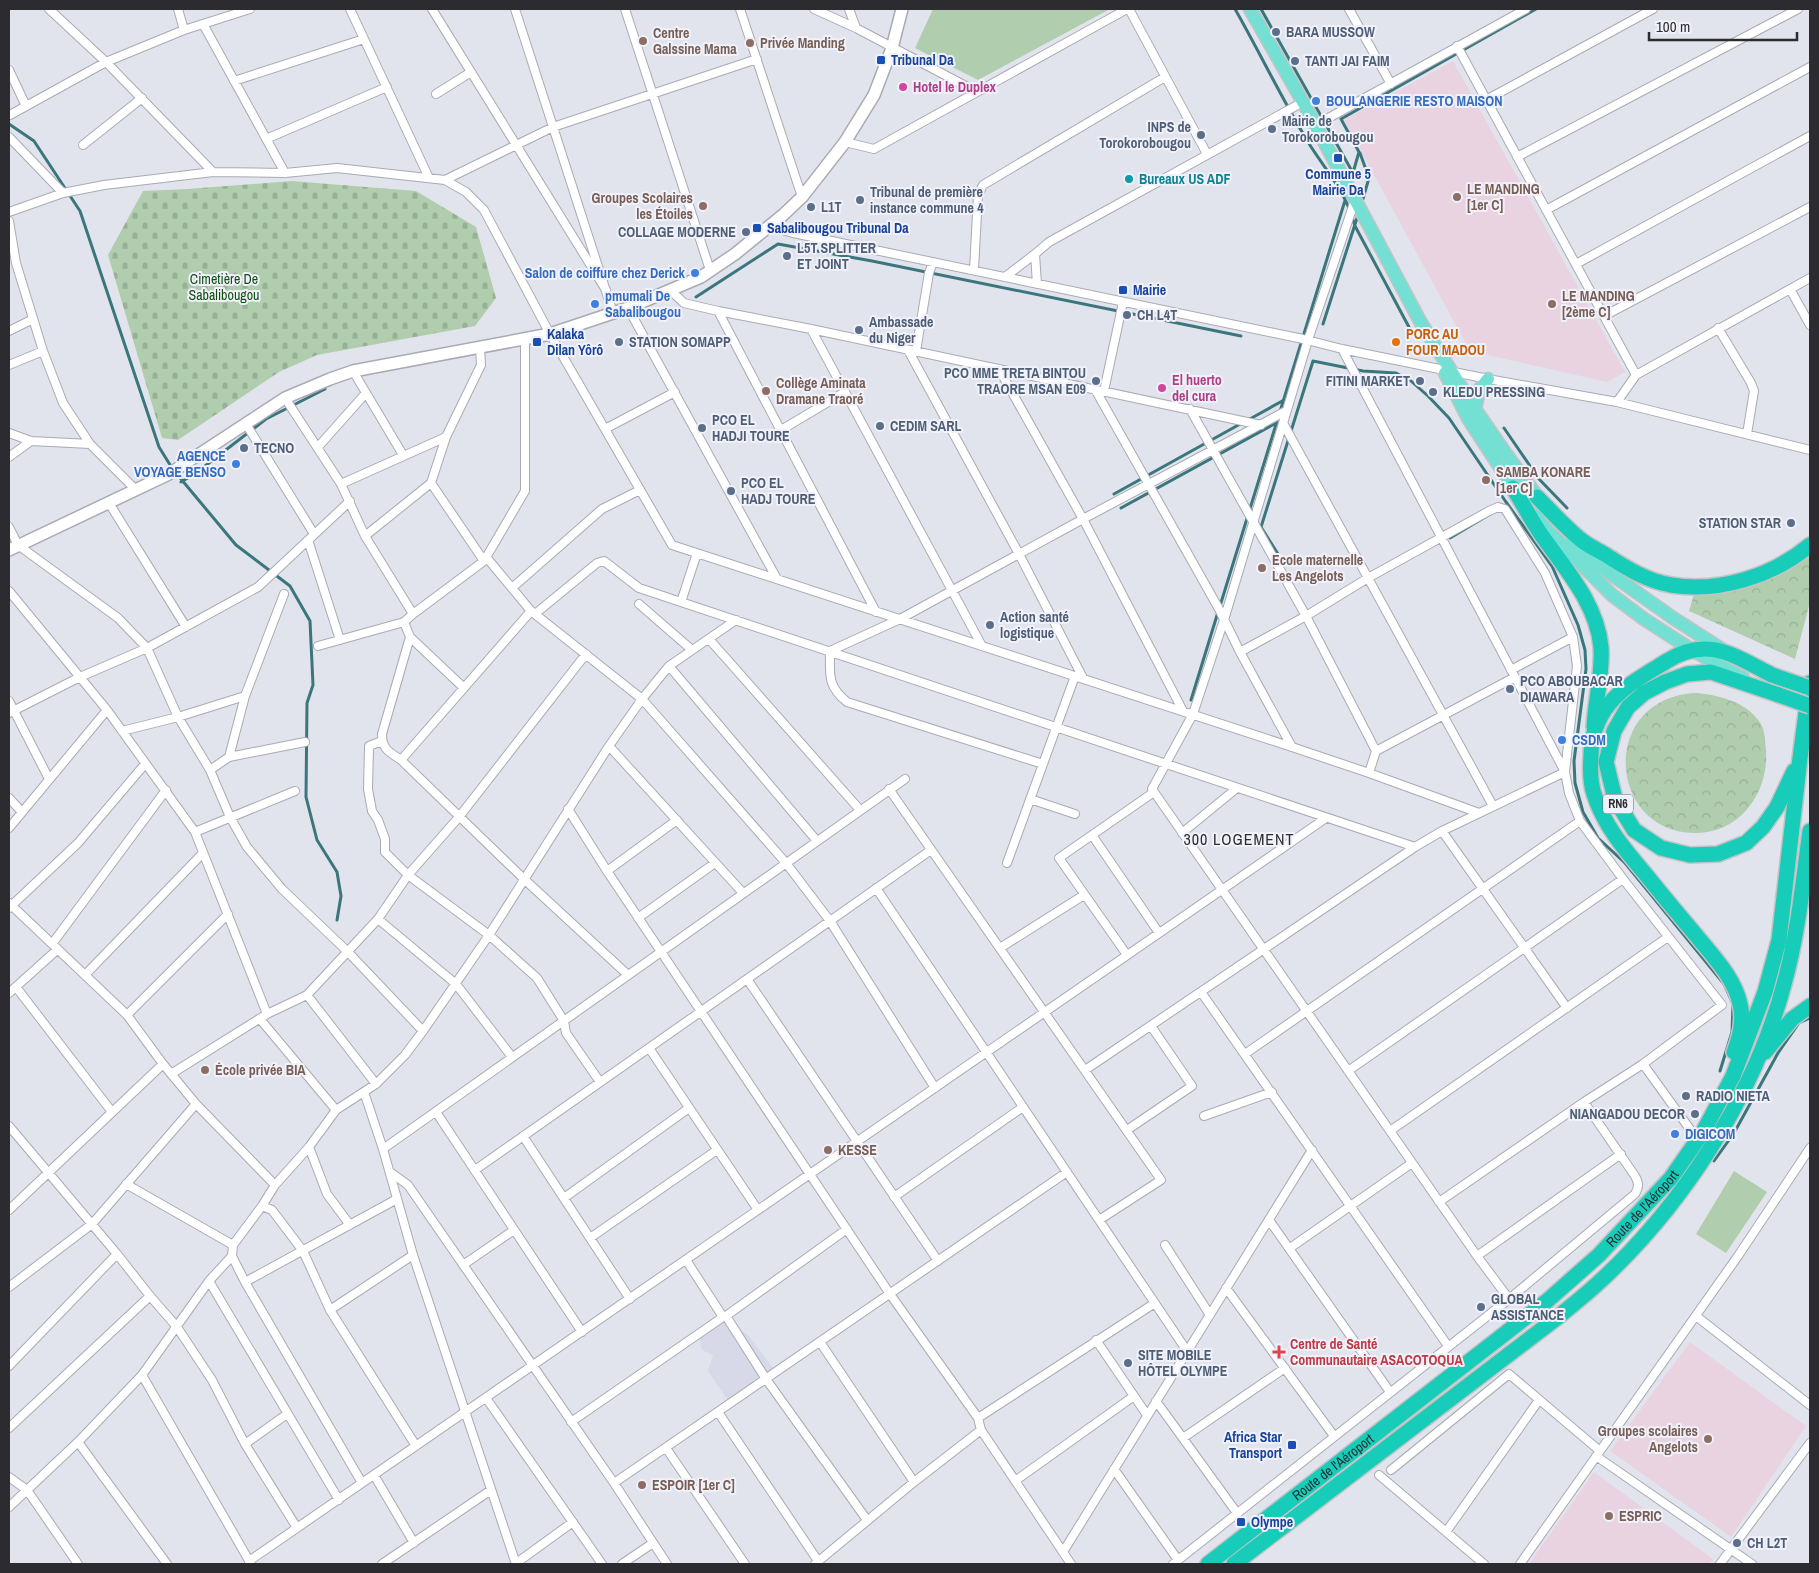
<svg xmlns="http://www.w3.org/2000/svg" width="1819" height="1573" font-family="'Archivo Narrow',sans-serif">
	<defs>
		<pattern id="forest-crowns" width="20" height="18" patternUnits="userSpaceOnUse" patternTransform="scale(1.25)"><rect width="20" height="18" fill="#b0cdae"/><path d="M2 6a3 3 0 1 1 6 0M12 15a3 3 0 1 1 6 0" fill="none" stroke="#98b096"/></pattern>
		<pattern id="cemetery-stones" width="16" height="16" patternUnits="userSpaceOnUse" patternTransform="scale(1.25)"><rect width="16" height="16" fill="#b0cdae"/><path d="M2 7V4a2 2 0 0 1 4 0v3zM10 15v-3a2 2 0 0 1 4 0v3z" fill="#98b096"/></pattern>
	</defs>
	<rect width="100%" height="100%" fill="#e2e4ed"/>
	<path fill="#d7d9e9" d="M722,1320L747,1334L774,1369L729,1402L708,1371L713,1355L702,1350L699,1336Z"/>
	<path fill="#e9d3e0" d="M1453,61L1625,372L1607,382L1470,351L1344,120Z
		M1690,1342L1806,1426L1731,1537L1610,1451Z
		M1594,1472L1713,1559L1709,1564H1529Z"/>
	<path fill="#b0cdae" d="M933,9H1110L978,80L915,48Z
		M1734,1171L1767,1192L1726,1253L1696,1234Z"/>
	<path fill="url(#forest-crowns)" d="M1810,550V602L1795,659L1689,611L1694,594C1743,596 1771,574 1810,550Z
		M1694,693C1717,694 1748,702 1761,724C1765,731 1765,741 1766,750C1769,792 1741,832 1697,833C1608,835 1597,700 1694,693Z"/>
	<path fill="url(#cemetery-stones)" d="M292,181L416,191L476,227L496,298L475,326L317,355L279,372L178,440L162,438L108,255L143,191L187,189Z"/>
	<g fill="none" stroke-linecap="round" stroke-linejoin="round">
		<path stroke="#3a767c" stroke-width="3" d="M1235,9C1260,53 1282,99 1308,142C1322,165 1341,186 1350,211
			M1261,9L1353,173
			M9,124L34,141L80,211L159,447L172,468
			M1360,153L1369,178L1362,202
			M1350,183L1359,152L1341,119L1536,9
			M1352,217L1355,226L1410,329
			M696,297L778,244L872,261L1241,336
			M1323,324L1358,215
			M1248,420L1284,400
			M1504,428L1539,479L1567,508
			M176,473L236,545L290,586L310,621L313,685L307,703L306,797L317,840L337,872L341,896L337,920
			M181,482L196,473L266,419L325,389
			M1114,494L1242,423
			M1121,508L1276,423
			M1450,538L1492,513
			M1283,562L1261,527L1313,361L1363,371L1396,373L1411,381L1428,396L1449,418L1506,502L1552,566L1578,625L1585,650L1586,669L1574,761L1575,783L1583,812L1598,838L1625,863L1724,984L1733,1004L1732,1032L1720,1071
			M1220,606L1347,194
			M1191,700L1218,612
			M1714,1161L1734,1133L1778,1053L1799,1023L1810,1018"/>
		<g stroke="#a9aab3" stroke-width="10">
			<path id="street" d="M49,9L106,62L213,172
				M178,9L184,30
				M350,9L429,178
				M432,9L606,290
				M515,9L613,313
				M625,9L710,270
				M740,9L802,197
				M814,9L856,28L977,92
				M849,9L856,28
				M1129,9L1207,154
				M1349,9L1391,84
				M203,24L285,173
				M1457,46L1636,375
				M9,70L26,106
				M234,81L364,39
				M436,94L471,72
				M1486,100L1653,9
				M10,115L106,62L184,30L250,9
				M1314,126L1526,9
				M9,137L63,193
				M266,139L387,87
				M845,142L874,149L1127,9
				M83,145L142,98
				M1517,157L1798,9
				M445,180L466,192L484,210L550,334L672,545L1292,747L1369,773L1479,813
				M1355,200L1308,340L1224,620L1193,714L1152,789L1477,1256L1509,1299
				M1546,210L1810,67
				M9,212L63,193L104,185L213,172L285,173L337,168L445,180L553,127L757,59
				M9,221L16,263L43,351L63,403L90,444
				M771,227L793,233L1303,339L1342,349L1488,379L1617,402L1810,450
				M1576,264L1810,136
				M974,270L978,195L983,185L1165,77
				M1005,277L1035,254
				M1037,284L1035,254L1049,242L1303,102
				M1790,289L1810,325
				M670,290L684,303L718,311L811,329L1261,425
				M628,308L777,579
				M718,311L876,612
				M1604,316L1810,207
				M1718,328L1751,383L1754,391L1747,434
				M811,329L982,646
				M9,331L33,319
				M525,339V491L484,561L413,614L404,622L410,637L382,734C382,750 390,752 401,760L524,879L628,975
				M908,350L1019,554L1083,678
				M916,351L929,273L933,262
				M9,365L43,351
				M999,369L1083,519L1183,711
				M353,371L403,455
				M1096,391L1219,609L1240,652L1292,747
				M1104,391L1123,302
				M285,398L341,484L365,536L413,614
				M1617,402L1636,375L1810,278
				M1190,409L1306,616L1376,751
				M1283,423L1493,806
				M246,424L314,534
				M605,429L675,392
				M781,430L845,392
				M9,433L31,441L90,444L136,490
				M318,447L366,393
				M9,457L31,441
				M431,483L484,561
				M341,484L446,437
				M109,503L186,627
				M9,527L18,545L118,618L147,648L178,717L210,770L230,817L247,847L282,889L347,951L423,1031
				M365,536L431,483L446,437L481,365L480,348
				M308,540L340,640
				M487,558L531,611L642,699L786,863L830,921L935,1088
				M512,588L602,509L640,490
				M9,591L107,710L195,832L267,1014
				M681,602L697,553
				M639,604L692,650
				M535,614L597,563L604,561L639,588L1415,847
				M410,637L464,688
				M709,639L860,810
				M318,646L404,622
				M1240,652L1306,616L1368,578L1489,511L1498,507L1505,509L1545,573L1573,637L1577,666L1565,772L1569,793L1580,821L1623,879L1722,1005L1643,1064L1584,1102L1439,1202
				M669,666L817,841
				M1511,670L1573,637
				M9,701L49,779
				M9,713L80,677L147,648L258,587L350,501
				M122,731L178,717L245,696
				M382,741L369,746L368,789L372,811L378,820L385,839V852L408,875L489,935L537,978L564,1021L566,1033L600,1082
				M609,746L743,893
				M229,757L245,696L284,594
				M401,760L531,611
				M1043,764L847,702C827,686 830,675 830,651L900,619L1083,519L1286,411
				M210,770L229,757L305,742
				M1369,773L1376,751L1515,677
				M889,789L1161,1180L1099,1220
				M9,798L22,812
				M1030,799L1075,814
				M568,809L607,871L890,1294L978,1418L981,1430L1071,1564
				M9,828L107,710
				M1442,831L1567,1008
				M195,832L295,791
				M1182,833L1237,788
				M1092,835L1159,933
				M1007,863L1075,676
				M607,871L677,820
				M876,888L1187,1351
				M9,903L127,1015L163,1064L196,1104L275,1185
				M9,908L78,843L145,764
				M638,918L715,863
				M378,919L456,984L512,1057
				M52,944L166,790
				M1000,948L1084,895
				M1127,955L1059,858L1154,792
				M85,975L203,853
				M747,979L938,1261
				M16,987L112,1112
				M1201,992L1448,1346
				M9,993L58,949
				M307,995L376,1084
				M127,1015L228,914
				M260,1019L336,1110
				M649,1048L758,1210
				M1245,1054L1580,821
				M1643,1064L1697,1139
				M1085,1070L1415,847L1442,831L1565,772L1342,349
				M1348,1071L1623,879
				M171,1074L267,1014L307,995L378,919L408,875L459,817L586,654
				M364,1092L383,1149L413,1255L516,1564
				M436,1112L582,1332
				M1204,1116L1272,1092
				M9,1126L117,1254L150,1296L177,1327L212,1380L245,1444L297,1528
				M1127,1130L1192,1086L1151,1026
				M1390,1131L1668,937
				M523,1136L630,1299
				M309,1147L327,1194L350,1225
				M383,1149L905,779
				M475,1170L931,850
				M390,1172L408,1185L614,1483L667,1564
				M126,1184L233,1245
				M894,1197L1023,1107
				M564,1198L689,1108
				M262,1206L272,1210L303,1251L330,1310L416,1446
				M9,1210L163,1064
				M1269,1220L1390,1392
				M590,1238L717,1150
				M1165,1245L1210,1315
				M1290,1248L1412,1163
				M232,1256L245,1282L362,1483
				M1477,1256L1621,1154
				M686,1260L723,1317L726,1316L766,1379L867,1520
				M463,1265L514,1230
				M209,1281L339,1500
				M245,1282L397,1199
				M9,1287L92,1224L196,1104
				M1226,1288L1334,1436
				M330,1310L413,1255
				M726,1316L847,1229
				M1696,1316L1810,1405
				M1096,1340L1147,1415
				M820,1342L914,1482
				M9,1366L117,1254
				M142,1375L251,1564
				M486,1398L602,1564
				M1156,1401L1237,1513
				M718,1412L818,1561
				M978,1418L1155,1303
				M571,1422L723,1317
				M9,1428L150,1296
				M1183,1438L1285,1368
				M78,1442L167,1564
				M245,1444L287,1414
				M666,1448L745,1564
				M1596,1456L1752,1564
				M1114,1469L1178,1560
				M1391,1470L1509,1374L1600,1451
				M374,1475L414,1543
				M1379,1475L1484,1564
				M9,1477L27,1490L78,1564
				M1015,1481L1134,1396
				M614,1483L1067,1172
				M9,1507L78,1442L142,1375L209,1281L232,1256L233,1245L262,1206L275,1185L309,1147L336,1110L376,1084L405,1055L423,1031L489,935L609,746L642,699L669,666L736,620
				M1446,1532L1539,1400
				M1063,1552L1312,1150
				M249,1561L1326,818
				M382,1564L491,1490
				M515,1564L573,1522
				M622,1564L653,1543
				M815,1564L914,1482L981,1430
				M1173,1564L1509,1299L1635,1194C1639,1187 1639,1183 1635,1176L1584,1102
				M1520,1564L1738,1256L1810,1148
				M1720,1564L1810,1443"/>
		</g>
		<g stroke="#a9aab3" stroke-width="14">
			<path id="secondary" d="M9,550L169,474L285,398L330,379L353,371L550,334L628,308L701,277L735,254L783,215L802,197L845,142L874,95L892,48L902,9"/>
		</g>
		<g stroke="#c4c4c5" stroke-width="15">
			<path id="primary" d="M1250,9L1303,102L1421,323L1475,409L1506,454L1542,503
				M1445,373L1469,420L1518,495
				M1475,409L1479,390L1488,379
				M1536,516L1548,531L1612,595L1644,619L1692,650L1743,678
				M1572,540L1601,567L1673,618L1723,650"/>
		</g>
		<g stroke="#c4c4c5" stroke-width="18">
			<g id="highway">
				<path d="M1513,488C1524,505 1533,524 1545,540C1569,573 1597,606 1601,647C1603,674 1595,701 1594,727"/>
				<path d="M1537,497C1551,511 1565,527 1580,539C1588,546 1598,550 1606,555C1626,568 1647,581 1671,585C1719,593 1773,576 1810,545"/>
				<path d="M1779,695L1711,672L1687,674L1665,682L1644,693L1628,707L1614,731L1606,762L1615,799L1634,830L1661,848L1690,855L1718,854L1746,843L1763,827L1777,807L1794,771"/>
				<path d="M1734,1052C1740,1037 1744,1019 1740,1004C1734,977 1712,955 1695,934C1679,915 1663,896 1647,876C1626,851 1604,826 1594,794C1590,782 1590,769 1591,756C1591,737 1597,719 1609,704C1625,685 1646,674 1667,661C1708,635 1734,656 1772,675"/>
				<path d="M1765,1052L1792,1019L1810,1006"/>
				<path id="s1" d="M1208,1564L1547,1301L1599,1255L1671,1178L1703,1132L1733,1076L1765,992L1779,940L1800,758L1810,683"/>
				<path d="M1234,1564L1558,1317C1571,1306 1584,1296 1596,1285C1681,1208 1755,1095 1784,984C1798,934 1803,882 1810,831"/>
			</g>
		</g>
		<use href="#street" stroke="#fff" stroke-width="8"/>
		<use href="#secondary" stroke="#fff" stroke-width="11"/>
		<use href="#primary" stroke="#74e0d4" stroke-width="12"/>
		<use href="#highway" stroke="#17ccb8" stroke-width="15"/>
		<g stroke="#c4c4c5" stroke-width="18" stroke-linecap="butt">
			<path id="highway-bridge" d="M1772,675L1810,688
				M1779,695L1810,706"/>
		</g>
		<use href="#highway-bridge" stroke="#17ccb8" stroke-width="15"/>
	</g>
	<g fill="#5c6f8a" stroke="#f0f1fa" stroke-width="2">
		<circle cx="1276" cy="32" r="5"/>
		<circle cx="1295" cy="61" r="5"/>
		<circle cx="1272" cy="129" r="5"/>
		<circle cx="1201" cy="135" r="5"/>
		<circle cx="860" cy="200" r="5"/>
		<circle cx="811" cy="207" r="5"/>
		<circle cx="746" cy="232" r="5"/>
		<circle cx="787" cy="256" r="5"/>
		<circle cx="1127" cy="315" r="5"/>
		<circle cx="859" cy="330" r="5"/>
		<circle cx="619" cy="342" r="5"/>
		<circle cx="1096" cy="381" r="5"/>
		<circle cx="1420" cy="381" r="5"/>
		<circle cx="1433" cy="392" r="5"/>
		<circle cx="880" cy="426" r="5"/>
		<circle cx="702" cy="428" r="5"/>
		<circle cx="244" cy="448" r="5"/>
		<circle cx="731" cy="491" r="5"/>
		<circle cx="1791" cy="523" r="5"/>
		<circle cx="990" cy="625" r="5"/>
		<circle cx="1510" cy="689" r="5"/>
		<circle cx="1686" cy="1096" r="5"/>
		<circle cx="1695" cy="1114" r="5"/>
		<circle cx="1481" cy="1307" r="5"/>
		<circle cx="1128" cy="1363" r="5"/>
		<circle cx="1737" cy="1543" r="5"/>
	</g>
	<g fill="#8d6e63" stroke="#f0f1fa" stroke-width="2">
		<circle cx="643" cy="41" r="5"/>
		<circle cx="750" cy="43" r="5"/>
		<circle cx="1457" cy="197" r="5"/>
		<circle cx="703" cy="206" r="5"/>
		<circle cx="1552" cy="304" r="5"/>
		<circle cx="766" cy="391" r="5"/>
		<circle cx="1486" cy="480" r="5"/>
		<circle cx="1262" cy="568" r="5"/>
		<circle cx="205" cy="1070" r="5"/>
		<circle cx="828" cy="1150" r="5"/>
		<circle cx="1708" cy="1439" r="5"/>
		<circle cx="642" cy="1485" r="5"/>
		<circle cx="1609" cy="1516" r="5"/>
	</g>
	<g fill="#1a4fb4" stroke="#f0f1fa" stroke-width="2">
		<rect x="876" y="55" width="10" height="10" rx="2.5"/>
		<rect x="1333" y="153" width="10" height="10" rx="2.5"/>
		<rect x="752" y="223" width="10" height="10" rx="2.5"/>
		<rect x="1118" y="285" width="10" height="10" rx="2.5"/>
		<rect x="532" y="337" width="10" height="10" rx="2.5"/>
		<rect x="1287" y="1440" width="10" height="10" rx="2.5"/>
		<rect x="1236" y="1517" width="10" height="10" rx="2.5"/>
	</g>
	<g fill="#d1479c" stroke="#f0f1fa" stroke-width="2">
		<circle cx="903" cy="87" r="5"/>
		<circle cx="1162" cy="388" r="5"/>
	</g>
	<g fill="#3f7fe0" stroke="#f0f1fa" stroke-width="2">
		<circle cx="1316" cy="101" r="5"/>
		<circle cx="695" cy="273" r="5"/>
		<circle cx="595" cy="304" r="5"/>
		<circle cx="236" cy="464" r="5"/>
		<circle cx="1562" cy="740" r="5"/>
		<circle cx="1675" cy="1134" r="5"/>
	</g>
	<circle fill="#0f9aa8" stroke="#f0f1fa" stroke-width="2" cx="1129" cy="179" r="5"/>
	<circle fill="#e8710a" stroke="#f0f1fa" stroke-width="2" cx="1396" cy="342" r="5"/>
	<path fill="#e0444e" stroke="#f0f1fa" stroke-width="2" d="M1276.5 1344.5h5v5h5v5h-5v5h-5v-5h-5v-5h5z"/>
	<g text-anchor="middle" stroke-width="4" stroke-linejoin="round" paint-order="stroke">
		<rect fill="#f0f1fa" stroke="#67676d" stroke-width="1" x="1603" y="794.5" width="30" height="19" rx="4"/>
		<g font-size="12" font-weight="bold" fill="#2c2c30">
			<text x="1618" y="808">RN6</text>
		</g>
		<g font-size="14" font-weight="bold" fill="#4e5e75" stroke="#f0f1fa" text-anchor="start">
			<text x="1286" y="37">BARA MUSSOW</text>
			<text x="1305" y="66">TANTI JAI FAIM</text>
			<text x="1282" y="126">Mairie de<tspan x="1282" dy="16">Torokorobougou</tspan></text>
			<text x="1191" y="132" text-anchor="end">INPS de<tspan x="1191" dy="16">Torokorobougou</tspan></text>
			<text x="870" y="197">Tribunal de première<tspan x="870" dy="16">instance commune 4</tspan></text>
			<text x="821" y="212">L1T</text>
			<text x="736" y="237" text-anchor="end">COLLAGE MODERNE</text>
			<text x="797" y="253">L5T SPLITTER<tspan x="797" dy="16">ET JOINT</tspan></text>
			<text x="1137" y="320">CH L4T</text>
			<text x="869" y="327">Ambassade<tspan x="869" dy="16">du Niger</tspan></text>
			<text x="629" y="347">STATION SOMAPP</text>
			<text x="1086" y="378" text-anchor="end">PCO MME TRETA BINTOU<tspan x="1086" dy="16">TRAORE MSAN E09</tspan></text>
			<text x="1410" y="386" text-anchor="end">FITINI MARKET</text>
			<text x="1443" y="397">KLEDU PRESSING</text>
			<text x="712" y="425">PCO EL<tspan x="712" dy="16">HADJI TOURE</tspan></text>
			<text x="890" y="431">CEDIM SARL</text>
			<text x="254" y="453">TECNO</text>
			<text x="741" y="488">PCO EL<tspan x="741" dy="16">HADJ TOURE</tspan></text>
			<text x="1781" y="528" text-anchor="end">STATION STAR</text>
			<text x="1000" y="622">Action santé<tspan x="1000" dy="16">logistique</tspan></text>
			<text x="1520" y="686">PCO ABOUBACAR<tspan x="1520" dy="16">DIAWARA</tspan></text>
			<text x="1696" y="1101">RADIO NIETA</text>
			<text x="1685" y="1119" text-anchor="end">NIANGADOU DECOR</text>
			<text x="1491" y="1304">GLOBAL<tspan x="1491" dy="16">ASSISTANCE</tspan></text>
			<text x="1138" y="1360">SITE MOBILE<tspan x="1138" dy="16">HÔTEL OLYMPE</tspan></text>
			<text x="1747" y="1548">CH L2T</text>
		</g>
		<g font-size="14" font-weight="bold" fill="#785e54" stroke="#f0f1fa" text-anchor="start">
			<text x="653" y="38">Centre<tspan x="653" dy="16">Galssine Mama</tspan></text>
			<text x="760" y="48">Privée Manding</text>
			<text x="1467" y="194">LE MANDING<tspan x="1467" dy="16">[1er C]</tspan></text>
			<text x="693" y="203" text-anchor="end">Groupes Scolaires<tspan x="693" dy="16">les Étoiles</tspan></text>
			<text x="1562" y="301">LE MANDING<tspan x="1562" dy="16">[2ème C]</tspan></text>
			<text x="776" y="388">Collège Aminata<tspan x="776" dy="16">Dramane Traoré</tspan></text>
			<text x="1496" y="477">SAMBA KONARE<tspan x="1496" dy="16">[1er C]</tspan></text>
			<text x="1272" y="565">Ecole maternelle<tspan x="1272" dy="16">Les Angelots</tspan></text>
			<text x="215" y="1075">École privée BIA</text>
			<text x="838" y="1155">KESSE</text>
			<text x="1698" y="1436" text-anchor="end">Groupes scolaires<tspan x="1698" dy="16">Angelots</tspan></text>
			<text x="652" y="1490">ESPOIR [1er C]</text>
			<text x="1619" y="1521">ESPRIC</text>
		</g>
		<g font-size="14" font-weight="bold" fill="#164399" stroke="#f0f1fa" text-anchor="start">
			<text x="891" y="65">Tribunal Da</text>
			<text x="1338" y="179" text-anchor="middle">Commune 5<tspan x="1338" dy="16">Mairie Da</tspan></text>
			<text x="767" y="233">Sabalibougou Tribunal Da</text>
			<text x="1133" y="295">Mairie</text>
			<text x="547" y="339">Kalaka<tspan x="547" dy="16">Dilan Yôrô</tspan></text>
			<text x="1282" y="1442" text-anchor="end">Africa Star<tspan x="1282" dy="16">Transport</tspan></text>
			<text x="1251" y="1527">Olympe</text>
		</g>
		<g font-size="14" font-weight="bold" fill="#b23c85" stroke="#f0f1fa" text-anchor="start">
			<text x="913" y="92">Hotel le Duplex</text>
			<text x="1172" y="385">El huerto<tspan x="1172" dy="16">del cura</tspan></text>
		</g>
		<g font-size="14" font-weight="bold" fill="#366cbe" stroke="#f0f1fa" text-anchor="start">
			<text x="1326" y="106">BOULANGERIE RESTO MAISON</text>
			<text x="685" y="278" text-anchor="end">Salon de coiffure chez Derick</text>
			<text x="605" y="301">pmumali De<tspan x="605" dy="16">Sabalibougou</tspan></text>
			<text x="226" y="461" text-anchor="end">AGENCE<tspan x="226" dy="16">VOYAGE BENSO</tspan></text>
			<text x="1572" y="745">CSDM</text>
			<text x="1685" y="1139">DIGICOM</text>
		</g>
		<g font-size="14" font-weight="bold" fill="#0d838f" stroke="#f0f1fa" text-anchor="start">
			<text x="1139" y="184">Bureaux US ADF</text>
		</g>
		<g font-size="14" fill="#104f12" stroke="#f0f1fa">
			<text x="224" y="284">Cimetière De<tspan x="224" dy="16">Sabalibougou</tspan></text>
		</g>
		<g font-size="14" font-weight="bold" fill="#c56008" stroke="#f0f1fa" text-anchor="start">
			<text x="1406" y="339">PORC AU<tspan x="1406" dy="16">FOUR MADOU</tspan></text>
		</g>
		<g font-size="14" fill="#2c2c30" stroke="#f0f1fa">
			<text dy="5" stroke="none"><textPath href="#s1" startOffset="562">Route de l'Aéroport</textPath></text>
			<text dy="5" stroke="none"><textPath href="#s1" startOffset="158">Route de l'Aéroport</textPath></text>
		</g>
		<g font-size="14" font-weight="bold" fill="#be3a42" stroke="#f0f1fa" text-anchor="start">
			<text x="1290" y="1349">Centre de Santé<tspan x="1290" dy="16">Communautaire ASACOTOQUA</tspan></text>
		</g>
		<g font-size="16" letter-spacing="1" fill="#2c2c30" stroke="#f0f1fa">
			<text x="1239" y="845">300 LOGEMENT</text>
		</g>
	</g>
	<rect width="1819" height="1573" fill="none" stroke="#2c2c30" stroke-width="20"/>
	<path d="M1649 32v8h148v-8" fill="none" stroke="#2c2c30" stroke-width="2.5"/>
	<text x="1656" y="32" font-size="15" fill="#2c2c30" stroke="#f0f1fa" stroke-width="4" paint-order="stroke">100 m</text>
</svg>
